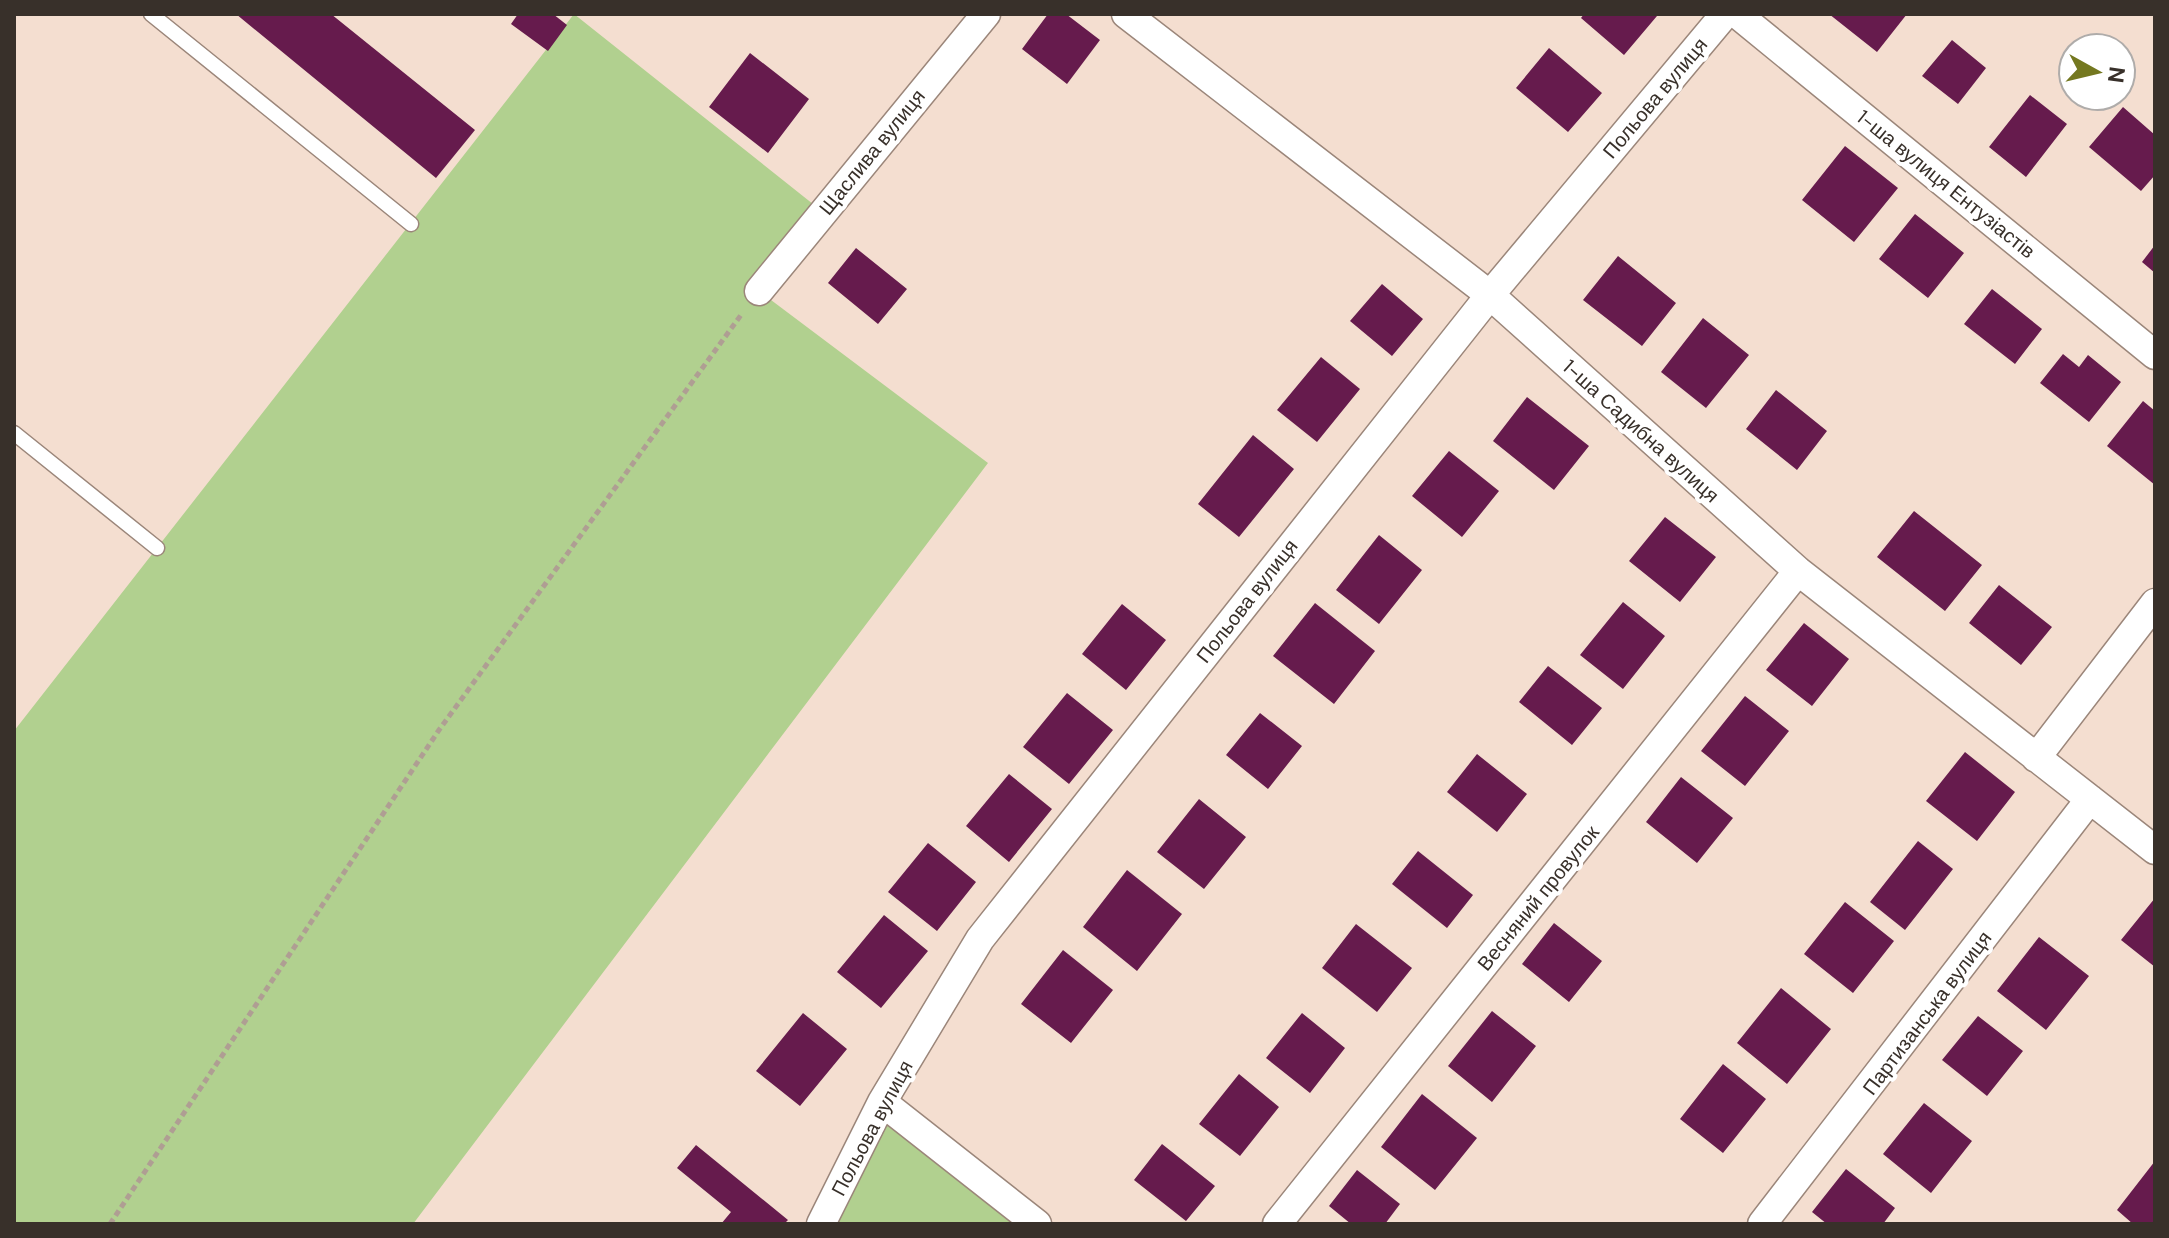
<svg xmlns="http://www.w3.org/2000/svg" width="2169" height="1238" font-family="'DM Sans',sans-serif">
	<rect width="100%" height="100%" fill="#f4ded0"/>
	<path fill="#b1d08f" d="M574,14L823,212L759,291L988,463L413,1224H14V731Z
		M882,1102L1037,1224H821Z"/>
	<path fill="#661b4d" d="M236,14H331L475,130L436,178Z
		M518,14H553L567,25L548,51L511,24Z
		M1048,14H1066L1100,40L1067,84L1022,49Z
		M1584,14H1655L1657,16L1624,55L1581,18Z
		M1829,14H1907L1877,52Z
		M1952,40L1986,68L1958,104L1922,76Z
		M1549,48L1602,93L1568,132L1516,88Z
		M750,53L809,99L768,153L709,107Z
		M2030,95L2067,124L2026,177L1989,147Z
		M2123,107L2155,135V175L2141,191L2089,147Z
		M1845,146L1898,188L1854,242L1802,200Z
		M1915,214L1964,253L1928,298L1879,259Z
		M2155,245V273L2142,262Z
		M856,248L907,289L878,324L828,283Z
		M1618,256L1676,303L1642,346L1583,300Z
		M1382,284L1423,319L1392,356L1350,321Z
		M1992,289L2042,329L2015,364L1964,324Z
		M1703,318L1749,355L1706,408L1661,372Z
		M2063,354L2079,367L2088,355L2121,382L2089,422L2040,383Z
		M1321,357L1360,389L1317,442L1277,410Z
		M1776,390L1827,431L1797,470L1746,429Z
		M1527,397L1589,446L1554,490L1493,441Z
		M2143,401L2155,411V485L2107,446Z
		M1253,435L1294,469L1239,537L1198,504Z
		M1449,451L1499,491L1462,537L1412,496Z
		M1914,511L1982,565L1945,611L1877,557Z
		M1665,517L1716,557L1680,602L1629,561Z
		M1379,535L1422,570L1379,624L1336,590Z
		M1999,585L2052,627L2021,665L1969,623Z
		M1623,602L1665,636L1623,689L1580,655Z
		M1315,603L1375,651L1334,704L1273,656Z
		M1122,604L1166,640L1126,690L1082,654Z
		M1804,623L1849,659L1812,706L1766,670Z
		M1548,666L1602,708L1572,745L1519,702Z
		M1067,693L1113,730L1069,784L1023,747Z
		M1745,696L1789,731L1745,786L1701,751Z
		M1260,713L1302,746L1268,789L1226,755Z
		M1965,752L2015,792L1977,841L1926,801Z
		M1477,754L1527,794L1497,832L1447,792Z
		M1009,774L1052,809L1009,862L966,826Z
		M1681,777L1733,818L1697,863L1646,822Z
		M1199,799L1246,837L1204,889L1157,852Z
		M1918,841L1953,869L1905,930L1870,902Z
		M928,843L976,882L937,931L888,892Z
		M1418,851L1473,895L1447,928L1392,884Z
		M1127,870L1182,914L1137,971L1083,927Z
		M2155,898V967L2121,940Z
		M1845,902L1894,941L1853,993L1804,954Z
		M884,915L928,951L881,1008L837,972Z
		M1554,923L1602,961L1569,1002L1522,964Z
		M1356,924L1412,968L1377,1012L1322,968Z
		M2039,937L2089,976L2046,1030L1997,991Z
		M1063,950L1113,990L1071,1043L1021,1004Z
		M1781,988L1831,1029L1787,1084L1737,1043Z
		M1492,1011L1536,1046L1492,1102L1448,1066Z
		M803,1013L847,1049L800,1106L756,1071Z
		M1302,1013L1345,1048L1310,1093L1266,1058Z
		M1978,1016L2023,1051L1987,1096L1942,1060Z
		M1723,1064L1766,1099L1723,1153L1680,1119Z
		M1239,1074L1279,1107L1240,1156L1199,1124Z
		M1422,1094L1477,1138L1435,1190L1381,1147Z
		M1924,1103L1972,1141L1931,1193L1883,1154Z
		M1162,1144L1215,1186L1186,1221L1134,1180Z
		M696,1145L788,1220L784,1224H721L731,1212L677,1168Z
		M2155,1161V1224H2133L2117,1210Z
		M1846,1169L1895,1208L1883,1224H1827L1812,1212Z
		M1357,1170L1400,1204L1385,1224H1351L1329,1206Z"/>
	<g fill="none" stroke-linecap="round" stroke-linejoin="round">
		<g stroke="#9b867a" stroke-width="17">
			<path id="lane" d="M151,14L411,224
				M14,433L157,548"/>
		</g>
		<g stroke="#9b867a" stroke-width="31">
			<path id="street" d="M1126,14L1490,295L1798,571L2155,850
				M1737,14L2155,355
				M759,291L986,14
				M2036,758L2155,603
				M882,1102L1037,1224
				M821,1224L882,1102L980,939L1490,295L1725,14
				M1277,1224L1798,571
				M1762,1224L2090,799"/>
		</g>
		<path stroke="#af9e93" stroke-width="5" stroke-dasharray="6 4" stroke-linecap="butt" d="M110,1224L439,730L741,315"/>
		<use href="#lane" stroke="#fff" stroke-width="14"/>
		<use href="#street" stroke="#fff" stroke-width="28"/>
	</g>
	<g text-anchor="middle" stroke-width="8" stroke-linejoin="round" paint-order="stroke">
		<g font-size="20" fill="#38302a" stroke="#fff">
			<text transform="translate(1655 98) rotate(-50)" y="7">Польова вулиця</text>
			<text transform="translate(872 152) rotate(-51)" y="7">Щаслива вулиця</text>
			<text transform="translate(1946 184) rotate(39)" y="7">1-ша вулиця Ентузіастів</text>
			<text transform="translate(1641 431) rotate(42)" y="7">1-ша Садибна вулиця</text>
			<text transform="translate(1247 601) rotate(-52)" y="7">Польова вулиця</text>
			<text transform="translate(1538 898) rotate(-51)" y="7">Весняний провулок</text>
			<text transform="translate(1927 1013) rotate(-53)" y="7">Партизанська вулиця</text>
			<text transform="translate(872 1128) rotate(-62)" y="7">Польова вулиця</text>
		</g>
	</g>
	<rect width="2169" height="1238" fill="none" stroke="#38302a" stroke-width="32"/>
	<g transform="translate(2097 72) rotate(98)"><circle r="38" fill="#ffffff" stroke="#afacaa" stroke-width="2"/>
	<path d="M0-6L14 30L0 20L-14 30Z" fill="#747820"/>
	<text y="-12" font-size="22" font-weight="bold" text-anchor="middle" fill="#38302a">N</text>
	</g>
</svg>
